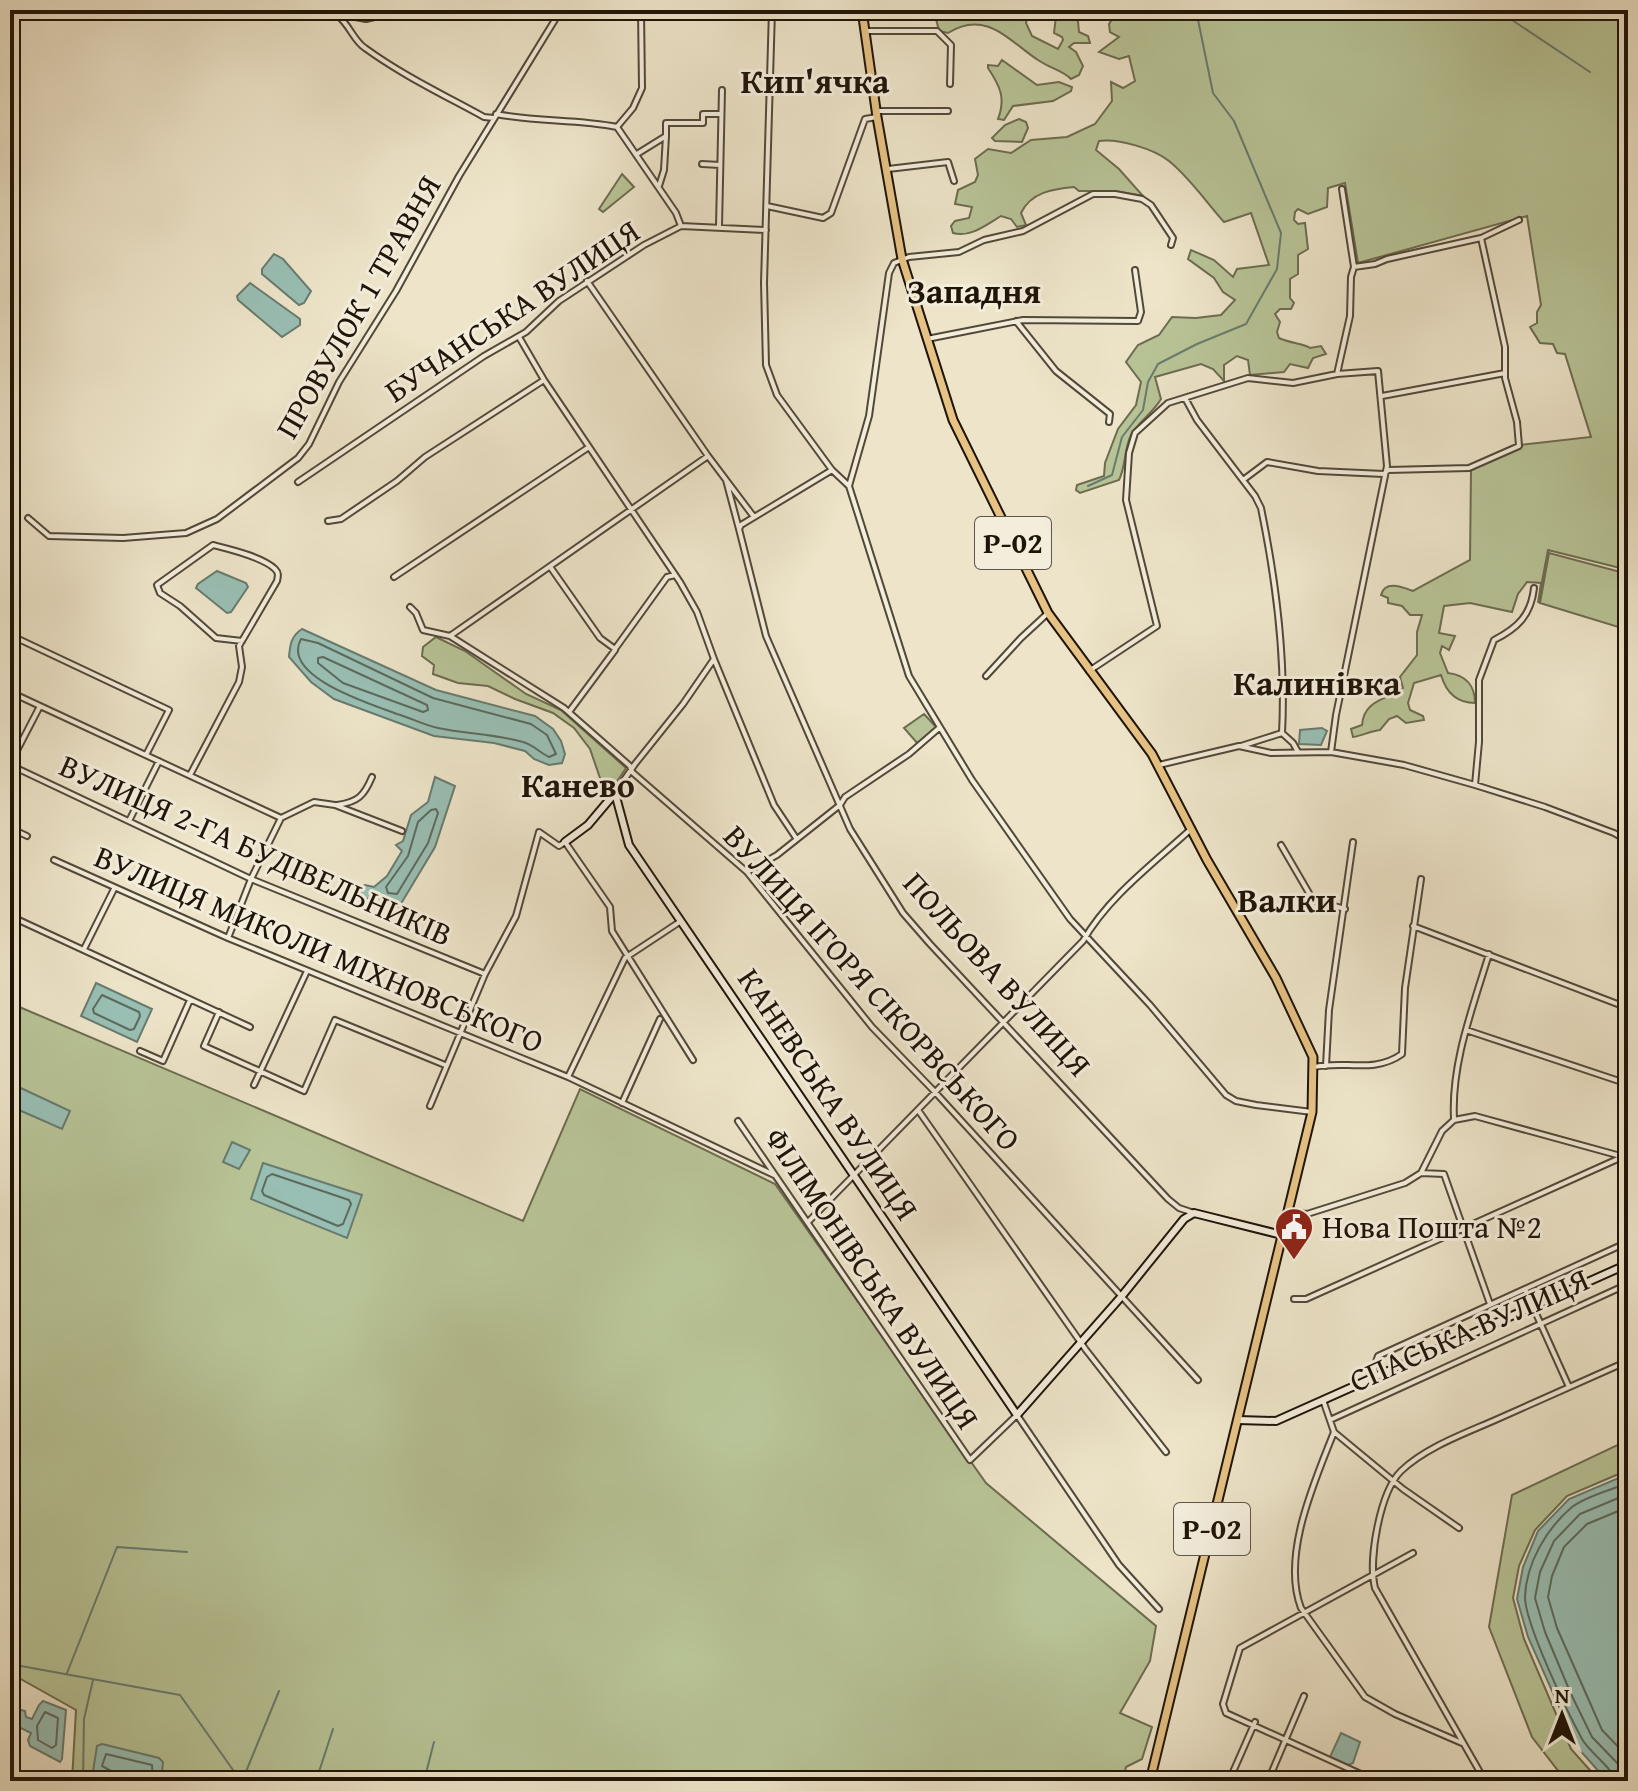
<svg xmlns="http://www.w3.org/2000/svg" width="1638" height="1791" font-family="'Gentium Book Plus',serif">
	<rect width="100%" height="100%" fill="#ede4c9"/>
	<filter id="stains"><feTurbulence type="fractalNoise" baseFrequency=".0025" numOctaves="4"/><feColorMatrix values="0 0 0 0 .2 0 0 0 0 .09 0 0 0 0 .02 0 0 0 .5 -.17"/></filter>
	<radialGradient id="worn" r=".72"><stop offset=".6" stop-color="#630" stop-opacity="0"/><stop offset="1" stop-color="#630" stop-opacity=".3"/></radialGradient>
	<path fill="#b8c497" stroke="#6c6c50" stroke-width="2" d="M952,10H1057L1027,19L1026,23L1032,36L1058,49L1063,40L1062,37L1054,33L1056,16L1068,15L1078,21L1079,32L1088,36L1090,43H1074L1069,47L1076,52L1083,66L1079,75L1071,79C1062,70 1049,68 1038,60C1009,41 986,9 948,33L939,31L935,15Z
		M1118,10H1626L1628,12V570L1548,550L1538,603L1541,583L1527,582L1518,594L1512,612L1470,603L1444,606L1439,633L1455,636L1449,650L1442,646L1440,653L1448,673C1466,675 1475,686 1475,703C1457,703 1446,692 1441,675L1414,683L1408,703L1410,710L1423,716L1424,720L1406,723L1397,716L1389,719L1380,730C1370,731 1362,736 1353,737L1351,729L1362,725C1364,700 1386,700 1403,688L1400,677L1417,655V632L1422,615H1410L1402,606L1388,603V598L1381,595C1385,580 1402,587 1413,591L1470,560L1471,470L1520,445L1591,437L1565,354L1557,353L1553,344L1540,343L1530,327L1537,323V312L1541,305L1527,216L1358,263L1345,183L1328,188L1327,207L1308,214L1298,209L1295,212L1294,220L1298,224L1305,223L1308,249L1298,255V274L1290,279V298L1294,303L1291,309H1280L1275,314L1280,322L1277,332L1279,338C1289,343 1305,344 1310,348L1321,346L1326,354L1313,358L1308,368L1290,364L1284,372L1250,375L1248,360L1237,356L1224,365V381L1213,369L1201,364L1155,377L1161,399C1153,413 1138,422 1131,435C1124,449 1126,466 1119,480L1080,493L1076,490L1077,485L1104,476L1105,463L1118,429L1136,405L1141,382L1126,362L1138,345L1159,335L1172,317L1196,318L1221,315L1235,300L1223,292L1214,278L1188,259L1191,250L1214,260L1233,277L1237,269L1269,265L1251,213L1224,222C1206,202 1190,178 1169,161C1154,149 1118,138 1099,141L1096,150L1119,169L1143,196L1115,191H1079L1074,187C1053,189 1031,192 1021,213L1026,225L1017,227L1011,219L1001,216C986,225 970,238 953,233L951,226L955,221L969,218L972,207L955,204L958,190L975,182L978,175L975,159L988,149L1011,153L1031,140L1067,137L1095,124L1112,101L1111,82L1123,88L1135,81L1129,56L1119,59L1099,52L1119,37L1110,32L1109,24Z
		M1002,60L1037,85L1059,82L1072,87L1071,91L1053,101L1013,106L1004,120L998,119C1006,98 1000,86 988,68V65L998,66Z
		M1019,119L1026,122L1028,128L1022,142L995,141L992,138L1005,125Z
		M622,174L634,187L603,212L599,209Z
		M1549,553L1628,574V630L1540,603Z
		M436,637L465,651L526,694L561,710L626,768L612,789L600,778L590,749L574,728L553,713L515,699L488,686L458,683L433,674L434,665L422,656L423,647Z
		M924,714L936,727L918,744L904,728Z
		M10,1003L523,1221L580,1089L775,1184L986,1483L1156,1626L1150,1661L1120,1713L1152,1727L1142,1759L1126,1767L1123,1781H72L76,1710L10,1673Z
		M1628,1440V1470L1567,1496L1535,1530L1519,1566L1513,1598L1524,1639L1571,1749L1597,1778L1566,1781L1532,1737L1489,1627L1512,1495Z"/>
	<path fill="#99bfb4" stroke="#687b6f" stroke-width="2" d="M274,254L283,259L311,291L304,303L299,305L262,274V269Z
		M250,283L300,319V325L282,337L238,300L237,296Z
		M217,571L246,583L248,587L231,612L227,613L196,588L198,584Z
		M302,629L436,690L535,716L553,729L561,741L565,754L562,763L549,765L534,759L525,751L494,743L434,736L334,699L311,682L289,657C290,645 291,636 302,629Z
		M1322,728L1327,731L1321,745L1299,744L1300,730Z
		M435,777L455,786L435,847L399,907L376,897L366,899L360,893L361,887L365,885L374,887L387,876L402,851L396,845L403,841L411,815L428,802Z
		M96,983L152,1009L137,1042L81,1016Z
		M10,1083L70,1111L62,1129L10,1106Z
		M232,1142L250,1150L239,1169L223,1162Z
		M263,1163L362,1195L347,1238L251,1199Z
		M1628,1474V1781H1613L1601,1774L1577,1747L1528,1637L1517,1599L1523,1567L1538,1531L1569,1499Z
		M43,1701L66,1710L62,1759L60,1762L30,1746L28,1740L31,1733L21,1728L17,1735H10V1707L25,1711L26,1717L32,1719L39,1705Z
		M1341,1733L1360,1742L1353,1763L1348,1765L1330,1757Z
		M102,1744L159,1758L163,1762L161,1781C140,1781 110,1785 93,1771L97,1746Z"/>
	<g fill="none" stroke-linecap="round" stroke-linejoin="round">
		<path stroke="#5c6a5e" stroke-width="2" d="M301,639L318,643L433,698L531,724L547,735L556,754L549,757C539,752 532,744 523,742C495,734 466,734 438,728C424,725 411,718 397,714C374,705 280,677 301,639Z
			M323,657L427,705L428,710L423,712L343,683L318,663V658Z
			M431,810L436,809L438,813L428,843L397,894L388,893L386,887L408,856L418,822Z
			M102,995L139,1012L140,1016L134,1029L130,1030L94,1013L93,1009Z
			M272,1174L349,1200L351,1204L343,1224L338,1226L264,1195L262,1191L267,1177Z
			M1628,1507L1587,1524L1564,1547L1552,1576L1548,1597L1557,1628L1602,1730L1628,1757
			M45,1712L58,1718L56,1745L52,1748L38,1740L37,1726Z
			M116,1781L113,1772L102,1766L106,1754L152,1765L153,1781
			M1615,1781C1614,1769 1589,1752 1582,1739C1568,1713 1525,1624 1525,1597C1526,1563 1547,1528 1572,1507C1586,1496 1611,1490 1628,1483
			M1625,1781L1621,1767L1592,1737L1571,1694L1545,1632L1535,1598L1540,1572L1554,1541L1580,1514L1628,1494"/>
		<path stroke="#687b6f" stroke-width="2" d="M1497,10L1590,72
			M1088,486L1112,475L1122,437L1143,410L1148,382L1158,364L1197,344L1246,324L1277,269L1281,233L1234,121L1213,93L1196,10
			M10,1664L180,1695L238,1777L245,1781
			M67,1673L117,1547L187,1552
			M243,1779L279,1691
			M83,1781L84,1719L93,1680
			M316,1781L333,1729
			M424,1781L434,1742"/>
		<g stroke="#524838" stroke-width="8">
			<path id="street" d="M317,10L366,19L404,10
				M338,10L337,15C350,25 353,40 365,48C402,75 444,95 484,117L494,118
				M772,10L764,283L766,365L777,395L832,470L849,486L909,676L972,780L1070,919L1150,1005L1226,1095L1236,1101L1256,1105L1312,1112
				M866,31H937L951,45L950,84
				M876,111H948
				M496,114C536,122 577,119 617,127L676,213L681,226
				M617,127L633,108L642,88L641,10
				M666,136V123H703V114H720
				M637,154L666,136L664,170L659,186
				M702,164L720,165
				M888,169L948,162L954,181
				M767,206L823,218L831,213L865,119L877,117
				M719,226L722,90
				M1354,267L1375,264L1387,259L1481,238
				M587,281L708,456L754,517
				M1016,321L1056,371L1110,414L1109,422
				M519,337L544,380L680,582L697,612L714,659L683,704L635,764L615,793
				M927,339L1023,320L1138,321L1141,312L1135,270
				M1337,374L1350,316L1351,277L1354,267L1342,189
				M1382,396L1505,373
				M1185,398L1197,420L1255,496L1261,508C1276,581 1286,658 1282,733
				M832,470L741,525L739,529L766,636L850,829L903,913L930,944L1168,1199L1179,1208L1194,1213
				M726,480L739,529
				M1243,480L1267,462L1318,471L1384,474L1388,470L1469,468L1519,446L1517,422L1505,378V347L1481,238L1519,220
				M298,482L484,356L526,332L559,301L644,245L681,226L766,230
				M849,486L869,416L889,273L894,263L909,257L959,252L984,240L1023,231L1093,194H1115L1142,199L1151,205L1173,238L1171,245
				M28,518L49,536L123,538L186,533L217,519L298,458L309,444L339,382L396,291L459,176L561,10
				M328,521L341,519L397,481L425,457L544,380
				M551,568L600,638L615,649L667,577L675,575
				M394,577L589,447
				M410,607L416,613L423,630L450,636L564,708L630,766L632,772L747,872L872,1027L935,1092L1198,1380
				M10,635L169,710L146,755
				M450,636L708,456
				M714,659L774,805L796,838
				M1089,671L1157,626L1126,500L1129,453L1135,433L1168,403L1248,378L1293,383L1337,374L1378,371L1387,466L1336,715L1331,752
				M986,676L1021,638L1048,613
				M10,692L281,818L314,802L335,805L402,831
				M569,712L615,650
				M1282,733L1293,743L1298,752
				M1241,746L1282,733
				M10,764L40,706
				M10,765L251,879L485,974
				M1159,765L1239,746L1271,753L1331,752L1404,765L1475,785L1545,807L1614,833L1628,841
				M190,775L239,682L242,667L239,646L277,581C278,576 279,573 275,569C263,557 229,549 213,545L157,585L160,593L180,606L216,638L242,641
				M1475,785L1479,742V680L1494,640C1518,628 1531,615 1534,588
				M337,805C358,802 364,796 372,777
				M129,821L159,761
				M10,828L27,836
				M1281,845L1313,900L1345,909
				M54,860L228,938L568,1077L774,1175
				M747,872L777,855L840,805L845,797L909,754L939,728
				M10,916L250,1027
				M1413,926L1628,1008
				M228,938L251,879L281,818
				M84,949L114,889
				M219,1012L204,1046L304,1091L335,1020L445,1065
				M1466,1030L1628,1084
				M140,1051L163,1061L190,1000
				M1326,1066L1329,1010L1353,842
				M1314,1067C1344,1060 1374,1074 1402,1054L1405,988L1421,879
				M568,1077L625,958L681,921
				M254,1085L307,971
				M622,1103L660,1019
				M430,1106L485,974L516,916L539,832L559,846L565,842L610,907L612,931L693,1060
				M918,1110L1086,1350L1166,1452
				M1454,1119C1451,1063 1473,1007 1489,954
				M738,1121L970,1460L1017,1415L1119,1565L1159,1609
				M1421,1173L1444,1174L1490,1304
				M1288,1212L1307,1214L1405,1183L1421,1173L1442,1131L1454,1120L1475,1116L1628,1158
				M808,1222L1083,941C1108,897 1154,863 1191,829
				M1525,1289L1569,1387
				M1294,1299H1306L1620,1158
				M1376,1377L1374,1367L1378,1356L1628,1242
				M1323,1400L1334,1432L1403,1489L1459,1528
				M1330,1420L1628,1284
				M1334,1432C1315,1481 1281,1555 1301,1608L1365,1697L1395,1714L1462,1743
				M1374,1780L1226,1713L1223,1704L1240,1648L1413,1553
				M1229,1781L1255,1722
				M1268,1781L1304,1696
				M1485,1781L1375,1588C1368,1559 1380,1492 1401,1471C1425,1448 1463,1434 1493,1421C1538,1401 1583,1381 1628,1361"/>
		</g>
		<g stroke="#1f1408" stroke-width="10">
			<path id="secondary" d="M615,793L629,845L1017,1415L1121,1297L1184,1219L1194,1213L1282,1235
				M565,842L588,825L615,793
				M1238,1420L1276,1421L1628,1264"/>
		</g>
		<g stroke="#1f1408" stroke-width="11">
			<path id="primary" d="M862,10L877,117L902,259L953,420L1048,613L1152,754L1207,860L1276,978L1313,1057L1312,1112L1150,1781"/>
		</g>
		<use href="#street" stroke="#f3eddc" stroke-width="4"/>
		<use href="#secondary" stroke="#f3eddc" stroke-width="6"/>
		<use href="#primary" stroke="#e6c284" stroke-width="7"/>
	</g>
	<defs>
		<g id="civic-pin" transform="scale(2)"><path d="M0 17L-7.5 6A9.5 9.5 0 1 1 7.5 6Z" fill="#8f2418" stroke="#f3eddc"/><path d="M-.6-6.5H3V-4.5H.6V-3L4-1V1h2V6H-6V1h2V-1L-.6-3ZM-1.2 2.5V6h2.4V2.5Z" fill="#fff"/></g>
	</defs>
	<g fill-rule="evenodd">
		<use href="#civic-pin" x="1294" y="1227"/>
	</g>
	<g text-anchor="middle" stroke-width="6" stroke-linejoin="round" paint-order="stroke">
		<g fill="#f3eddc" stroke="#5f5548" stroke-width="2">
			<rect x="975" y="517" width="76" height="52" rx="6"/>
			<rect x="1174" y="1503" width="76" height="52" rx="6"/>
		</g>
		<g font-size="30" font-weight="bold" fill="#1f1408">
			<text x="1013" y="553">Р-02</text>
			<text x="1212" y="1539">Р-02</text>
		</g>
		<g font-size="32" fill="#1f1408" stroke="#f3eddc">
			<text transform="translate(358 307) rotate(-60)" y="11">ПРОВУЛОК 1 ТРАВНЯ</text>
			<text transform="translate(512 311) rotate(-34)" y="11">БУЧАНСЬКА ВУЛИЦЯ</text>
			<text transform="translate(256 850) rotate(24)" y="11">ВУЛИЦЯ 2-ГА БУДІВЕЛЬНИКІВ</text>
			<text transform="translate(319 949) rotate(23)" y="11">ВУЛИЦЯ МИКОЛИ МІХНОВСЬКОГО</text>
			<text transform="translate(997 974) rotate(48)" y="11">ПОЛЬОВА ВУЛИЦЯ</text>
			<text transform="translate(872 988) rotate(48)" y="11">ВУЛИЦЯ ІГОРЯ СІКОРВСЬКОГО</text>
			<text transform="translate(828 1094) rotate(56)" y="11">КАНЕВСЬКА ВУЛИЦЯ</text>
			<text transform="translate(872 1278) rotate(56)" y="11">ФІЛІМОНІВСЬКА ВУЛИЦЯ</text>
			<text transform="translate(1469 1330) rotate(-24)" y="11">СПАСЬКА ВУЛИЦЯ</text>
		</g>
		<g font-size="32" fill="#1f1408" stroke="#f3eddc" text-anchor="start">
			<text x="1322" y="1238">Нова Пошта №2</text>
		</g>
		<g font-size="34" font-weight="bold" fill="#1f1408" stroke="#f3eddc">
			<text x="815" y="93">Кип'ячка</text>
			<text x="974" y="303">Западня</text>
			<text x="1317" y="695">Калинівка</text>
			<text x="578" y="797">Канево</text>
			<text x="1287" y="912">Валки</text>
		</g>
	</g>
	<rect width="1638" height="1791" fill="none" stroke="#ede4c9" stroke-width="40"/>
	<rect x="12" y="12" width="1614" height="1767" fill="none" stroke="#1f1408" stroke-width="4"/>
	<rect x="20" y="20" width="1598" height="1751" fill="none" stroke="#1f1408" stroke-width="2"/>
	<g transform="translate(1562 1715)" stroke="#f3eddc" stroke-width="6" paint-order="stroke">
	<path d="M0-6L14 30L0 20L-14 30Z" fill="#1f1408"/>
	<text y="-12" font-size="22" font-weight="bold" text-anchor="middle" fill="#1f1408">N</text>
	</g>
	<rect width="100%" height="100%" filter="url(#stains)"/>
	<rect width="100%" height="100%" fill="url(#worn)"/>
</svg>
